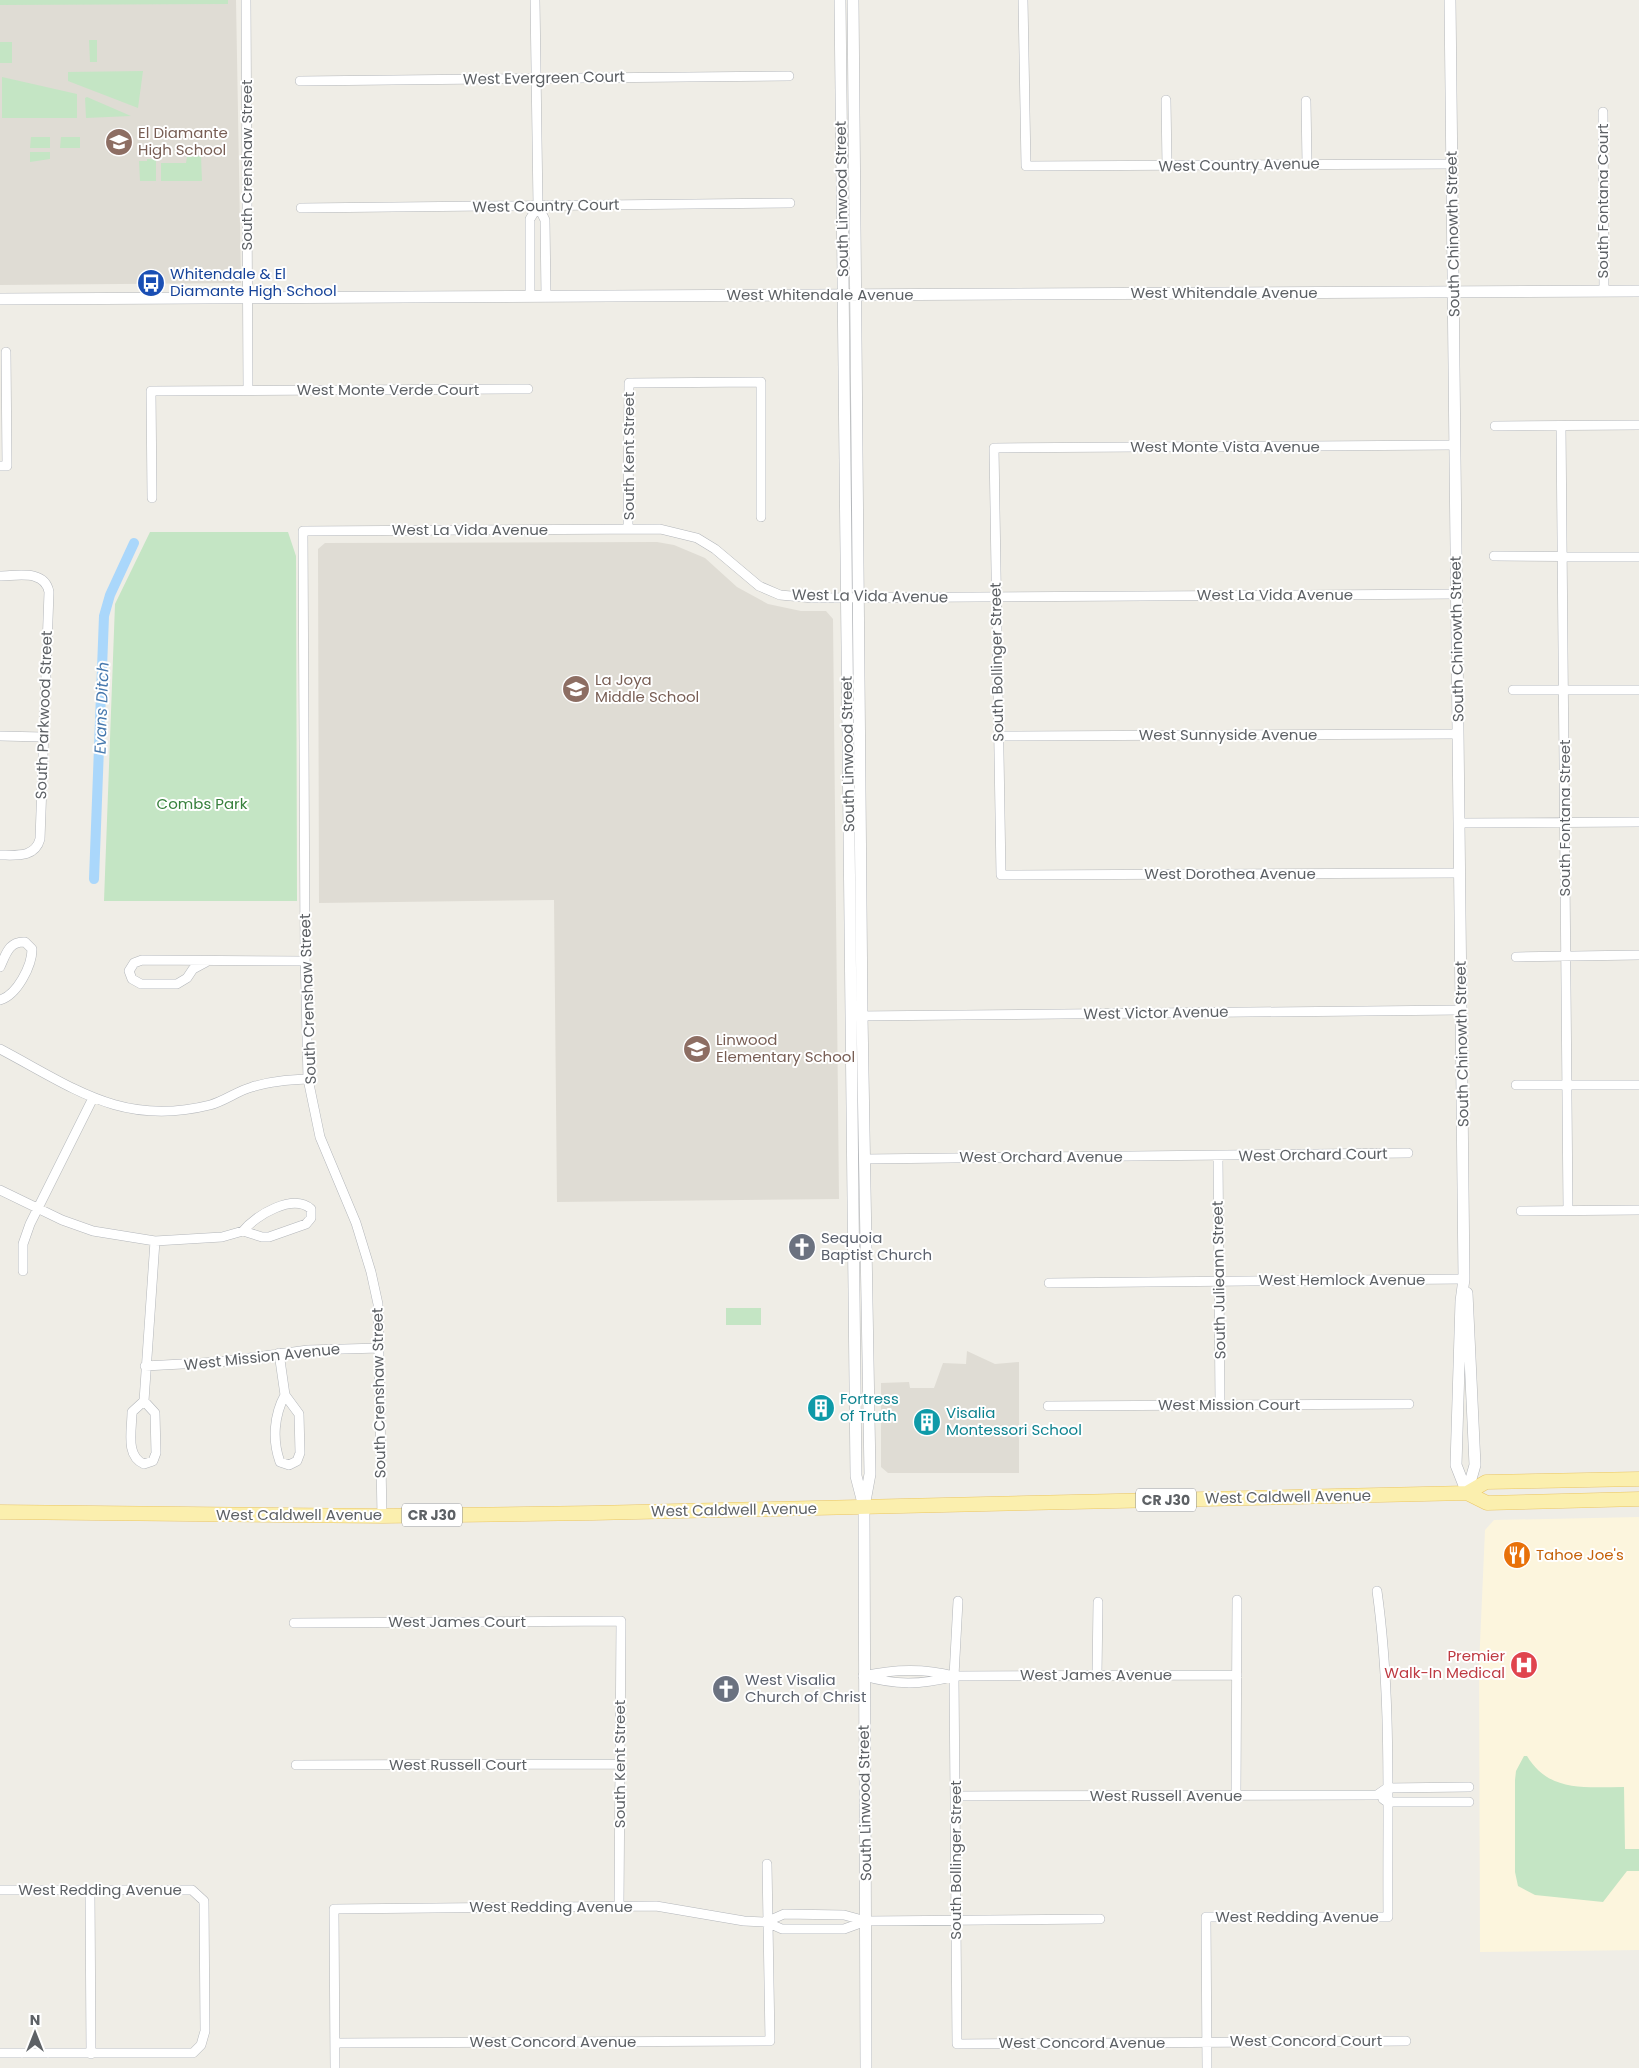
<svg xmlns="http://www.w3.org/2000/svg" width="1639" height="2068" font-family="Poppins,sans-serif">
	<rect width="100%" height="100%" fill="#efede6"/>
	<path fill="#fcf5dd" d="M1639,1517V1950L1480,1952L1479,1666L1485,1530L1494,1520Z"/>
	<path fill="#dfdcd4" d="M0,0H236L241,283L0,285Z
		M657,542L674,545L705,558L737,587L768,604L801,611H826L833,619L839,1199L557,1202L554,900L319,903L318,549L325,543Z
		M967,1351L995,1364L1019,1362V1473H888L881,1467V1383L909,1382L910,1388H934L943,1363L966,1364Z"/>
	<path fill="#c4e5c4" d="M0,0H228V4L0,5Z
		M89,40H97V62H90Z
		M0,42H12V63H0Z
		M143,71L138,108L68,81V72Z
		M2,77L77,94V118H2Z
		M87,97L131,116L86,118L85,98Z
		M31,137H50V148H30Z
		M61,137H80V148H60Z
		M30,152H50V159L30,162Z
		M201,156L202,181H161V163H186L187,157Z
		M147,159H156V181H140L139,161H147Z
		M150,532H288L296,556L297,901H104L115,604Z
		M726,1308H761V1325H726Z
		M1524,1756H1527C1549,1793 1587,1787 1624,1787L1625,1849H1639V1871H1627L1603,1902L1535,1895L1518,1886L1515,1872V1780L1516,1771Z"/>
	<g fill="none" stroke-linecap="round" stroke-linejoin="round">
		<path stroke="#aad7fb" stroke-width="10" d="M94,879L104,616L110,595L134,543"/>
		<g stroke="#b3b6ba" stroke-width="10">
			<path id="minor" d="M246,0L248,390
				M535,0L538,206L545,220L546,296
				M1023,0L1026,166L1452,164
				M300,81L789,76
				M1166,100L1167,166
				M1306,101L1307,164
				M1603,112L1604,291
				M301,208L790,203
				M530,296V219L538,206
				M1495,426L1639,425
				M1561,426L1568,1210
				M1455,445L994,448L1001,875L1460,873
				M0,466H7L6,352
				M152,498L151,391L528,389
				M628,529L629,383L761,382V517
				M1494,556L1639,557
				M0,576C17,576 45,569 49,592L40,839C35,858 16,855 0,855
				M1513,690H1639
				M0,736L43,737
				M998,736L1458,734
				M1459,823L1639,822
				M1516,957L1639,955
				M206,962L193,969L187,978L177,984H141L132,979L129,971L134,963L142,960L305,961
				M0,967C6,954 9,941 25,942L32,949C32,966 17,995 0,1000
				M856,1016L1461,1010
				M0,1049C74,1088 122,1127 210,1105C225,1101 237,1091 252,1087C270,1081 290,1080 308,1079
				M1516,1085H1639
				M1218,1156L1220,1404
				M865,1159L1408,1153
				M0,1190L62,1220L93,1231L155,1241L222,1237L243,1231L262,1237H269L306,1224L311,1218V1209C293,1193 256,1215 243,1231
				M1521,1211L1639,1210
				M23,1271V1244L30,1224L93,1098
				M1049,1283L1464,1279
				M279,1353L285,1395L299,1414L300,1453L297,1461L289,1465L280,1462C272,1440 274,1415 285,1395
				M145,1366L219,1362L308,1350L380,1348
				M144,1401L155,1241
				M144,1401L155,1413L156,1453L153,1461L144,1464C125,1456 132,1430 132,1412Z
				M1048,1406L1409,1404
				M382,1516L378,1304L371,1272L356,1223L320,1137L308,1079L305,952L303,531L660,529L697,538L715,549L759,586L780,595L813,598L1457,594
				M958,1601L954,1676L957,2044L1406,2041
				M294,1623L621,1621L619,1907
				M1097,1675L1098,1602
				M863,1676C894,1669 923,1668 954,1676L1237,1675
				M864,1676C895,1685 920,1685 952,1677
				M296,1765L620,1764
				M955,1796L1377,1795L1387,1788L1469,1787
				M1236,1796L1237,1600
				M1383,1799L1387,1802H1469
				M0,1890H192L204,1901L205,2031L201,2045L193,2053H0
				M90,1891L91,2054
				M766,1922L784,1914L844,1915L866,1921L1100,1919
				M335,2043L770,2041L767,1864
				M335,2068L334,1909L656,1906L744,1921L766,1922L782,1929H844L866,1921
				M1207,2068L1206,1917H1388C1387,1808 1392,1699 1377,1591"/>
		</g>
		<g stroke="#b3b6ba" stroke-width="12">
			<path id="tertiary" d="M840,0L856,1476L863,1503
				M853,0L862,1015L870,1474L864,1507L866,2068
				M1450,0L1464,1279L1461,1301L1456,1465L1467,1493
				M0,299L1639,291
				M1467,1293L1475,1465L1467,1493"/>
		</g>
		<g stroke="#ebc663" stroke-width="15">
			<path id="primary" d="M1467,1493L1487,1503L1639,1499
				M0,1512L382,1516L593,1513L1467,1493L1486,1482L1639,1479"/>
		</g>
		<use href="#minor" stroke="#fff" stroke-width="9"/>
		<use href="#tertiary" stroke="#fff" stroke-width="11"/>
		<use href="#primary" stroke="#fbefae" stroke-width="14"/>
	</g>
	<defs>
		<g id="school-disc" transform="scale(1.4375)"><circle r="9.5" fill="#8d6e63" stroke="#fff"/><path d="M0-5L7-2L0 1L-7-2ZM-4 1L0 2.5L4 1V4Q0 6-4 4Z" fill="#fff"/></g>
		<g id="bus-disc" transform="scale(1.4375)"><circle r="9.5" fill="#1a4fb4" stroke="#fff"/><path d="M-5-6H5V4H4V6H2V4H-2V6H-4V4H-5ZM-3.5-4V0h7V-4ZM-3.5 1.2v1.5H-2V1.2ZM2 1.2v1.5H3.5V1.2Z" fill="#fff"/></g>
		<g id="church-disc" transform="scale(1.4375)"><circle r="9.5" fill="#6b7280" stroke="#fff"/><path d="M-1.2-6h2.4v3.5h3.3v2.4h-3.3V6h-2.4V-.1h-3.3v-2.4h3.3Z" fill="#fff"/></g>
		<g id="building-disc" transform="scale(1.4375)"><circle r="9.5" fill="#0f9aa8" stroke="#fff"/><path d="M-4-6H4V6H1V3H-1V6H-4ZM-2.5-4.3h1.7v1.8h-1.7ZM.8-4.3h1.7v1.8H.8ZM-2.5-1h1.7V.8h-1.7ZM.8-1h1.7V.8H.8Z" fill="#fff"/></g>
		<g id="restaurant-disc" transform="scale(1.4375)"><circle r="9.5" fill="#e8710a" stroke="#fff"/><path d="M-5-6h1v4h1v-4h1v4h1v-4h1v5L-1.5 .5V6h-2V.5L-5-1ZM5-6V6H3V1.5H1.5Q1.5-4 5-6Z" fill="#fff"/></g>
		<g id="hospital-disc" transform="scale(1.4375)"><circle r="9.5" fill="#e0444e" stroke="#fff"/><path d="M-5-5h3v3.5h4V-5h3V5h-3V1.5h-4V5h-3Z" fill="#fff"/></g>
	</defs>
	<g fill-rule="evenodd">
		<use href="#school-disc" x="119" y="142"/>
		<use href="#bus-disc" x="151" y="283"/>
		<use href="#school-disc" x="576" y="689"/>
		<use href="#school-disc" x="697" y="1049"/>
		<use href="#church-disc" x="802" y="1247"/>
		<use href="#building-disc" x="821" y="1408"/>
		<use href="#building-disc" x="927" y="1422"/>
		<use href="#restaurant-disc" x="1517" y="1555"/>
		<use href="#hospital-disc" x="1524" y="1665"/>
		<use href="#church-disc" x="726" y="1689"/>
	</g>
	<g text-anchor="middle" stroke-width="4" stroke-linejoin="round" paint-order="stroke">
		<g fill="#fff" stroke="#8e9093" stroke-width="1">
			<rect x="1136" y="1488.5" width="60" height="23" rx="4"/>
			<rect x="402" y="1503.5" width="60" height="23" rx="4"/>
		</g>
		<g font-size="14" font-weight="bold" fill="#5d6165">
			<text x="1166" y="1505">CR J30</text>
			<text x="432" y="1520">CR J30</text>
		</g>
		<g font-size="15" fill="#5d6165" stroke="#fff">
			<text transform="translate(544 78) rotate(-1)" y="5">West Evergreen Court</text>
			<text transform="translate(247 165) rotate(-90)" y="5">South Crenshaw Street</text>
			<text transform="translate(1239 165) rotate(-1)" y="5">West Country Avenue</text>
			<text transform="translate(842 199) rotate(-91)" y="5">South Linwood Street</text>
			<text transform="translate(1603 201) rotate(-90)" y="5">South Fontana Court</text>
			<text transform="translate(546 206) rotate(-1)" y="5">West Country Court</text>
			<text transform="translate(1453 234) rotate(-91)" y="5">South Chinowth Street</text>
			<text x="1224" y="298">West Whitendale Avenue</text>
			<text x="820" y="300">West Whitendale Avenue</text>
			<text x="388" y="395">West Monte Verde Court</text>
			<text x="1225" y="452">West Monte Vista Avenue</text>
			<text transform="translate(629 456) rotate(-90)" y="5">South Kent Street</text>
			<text x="470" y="535">West La Vida Avenue</text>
			<text x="1275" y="600">West La Vida Avenue</text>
			<text transform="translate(870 596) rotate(1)" y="5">West La Vida Avenue</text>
			<text transform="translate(1457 639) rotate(-91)" y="5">South Chinowth Street</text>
			<text transform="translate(997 662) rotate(-91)" y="5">South Bollinger Street</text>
			<text transform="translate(44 715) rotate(-88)" y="5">South Parkwood Street</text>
			<text x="1228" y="740">West Sunnyside Avenue</text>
			<text transform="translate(848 754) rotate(-91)" y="5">South Linwood Street</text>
			<text transform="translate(1565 818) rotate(-90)" y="5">South Fontana Street</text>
			<text x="1230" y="879">West Dorothea Avenue</text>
			<text transform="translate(308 999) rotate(-92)" y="5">South Crenshaw Street</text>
			<text transform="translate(1156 1013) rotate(-1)" y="5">West Victor Avenue</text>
			<text transform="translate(1462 1044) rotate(-91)" y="5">South Chinowth Street</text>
			<text transform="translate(1313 1155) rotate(-1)" y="5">West Orchard Court</text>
			<text x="1041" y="1162">West Orchard Avenue</text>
			<text transform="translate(1219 1280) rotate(-91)" y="5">South Julieann Street</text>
			<text x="1342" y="1285">West Hemlock Avenue</text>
			<text transform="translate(262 1357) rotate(-6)" y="5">West Mission Avenue</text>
			<text transform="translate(379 1393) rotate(-91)" y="5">South Crenshaw Street</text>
			<text x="1229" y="1410">West Mission Court</text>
			<text transform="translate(1288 1497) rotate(-1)" y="5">West Caldwell Avenue</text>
			<text transform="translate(734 1510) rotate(-1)" y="5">West Caldwell Avenue</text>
			<text x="299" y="1520">West Caldwell Avenue</text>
			<text x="457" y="1627">West James Court</text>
			<text x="1096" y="1680">West James Avenue</text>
			<text transform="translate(620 1764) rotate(-90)" y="5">South Kent Street</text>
			<text x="458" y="1770">West Russell Court</text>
			<text x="1166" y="1801">West Russell Avenue</text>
			<text transform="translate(865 1803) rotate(-91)" y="5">South Linwood Street</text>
			<text transform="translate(956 1860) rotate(-90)" y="5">South Bollinger Street</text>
			<text x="100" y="1895">West Redding Avenue</text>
			<text x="551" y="1912">West Redding Avenue</text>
			<text x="1297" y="1922">West Redding Avenue</text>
			<text x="1306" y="2046">West Concord Court</text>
			<text x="553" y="2047">West Concord Avenue</text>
			<text x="1082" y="2048">West Concord Avenue</text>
		</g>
		<g font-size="15" fill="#785e54" stroke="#fff" text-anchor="start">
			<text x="138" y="138">El Diamante<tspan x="138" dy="17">High School</tspan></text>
			<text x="595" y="685">La Joya<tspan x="595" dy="17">Middle School</tspan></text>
			<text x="716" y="1045">Linwood<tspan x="716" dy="17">Elementary School</tspan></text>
		</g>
		<g font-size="15" fill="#164399" stroke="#fff" text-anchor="start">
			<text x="170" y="279">Whitendale &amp; El<tspan x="170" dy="17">Diamante High School</tspan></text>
		</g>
		<g font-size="15" fill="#38813d" stroke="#fff">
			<text x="202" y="809">Combs Park</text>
		</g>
		<g font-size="15" fill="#5b616d" stroke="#fff" text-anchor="start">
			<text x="821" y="1243">Sequoia<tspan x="821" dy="17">Baptist Church</tspan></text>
			<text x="745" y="1685">West Visalia<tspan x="745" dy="17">Church of Christ</tspan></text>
		</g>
		<g font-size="15" fill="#0d838f" stroke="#fff" text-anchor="start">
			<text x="840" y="1404">Fortress<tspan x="840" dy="17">of Truth</tspan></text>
			<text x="946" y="1418">Visalia<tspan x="946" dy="17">Montessori School</tspan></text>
		</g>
		<g font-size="15" fill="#c56008" stroke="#fff" text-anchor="start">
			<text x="1536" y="1560">Tahoe Joe's</text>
		</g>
		<g font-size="15" fill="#be3a42" stroke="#fff" text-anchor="end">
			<text x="1505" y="1661">Premier<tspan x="1505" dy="17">Walk-In Medical</tspan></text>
		</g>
		<g font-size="16" font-style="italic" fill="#4678ad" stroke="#fff">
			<text transform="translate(101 708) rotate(-88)" y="6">Evans Ditch</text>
		</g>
	</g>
	<g transform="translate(35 2033)" stroke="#ffffff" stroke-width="4" paint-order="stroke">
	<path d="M0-4L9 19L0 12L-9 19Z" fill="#5d6165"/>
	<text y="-8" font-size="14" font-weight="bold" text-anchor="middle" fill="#5d6165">N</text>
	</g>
</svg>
